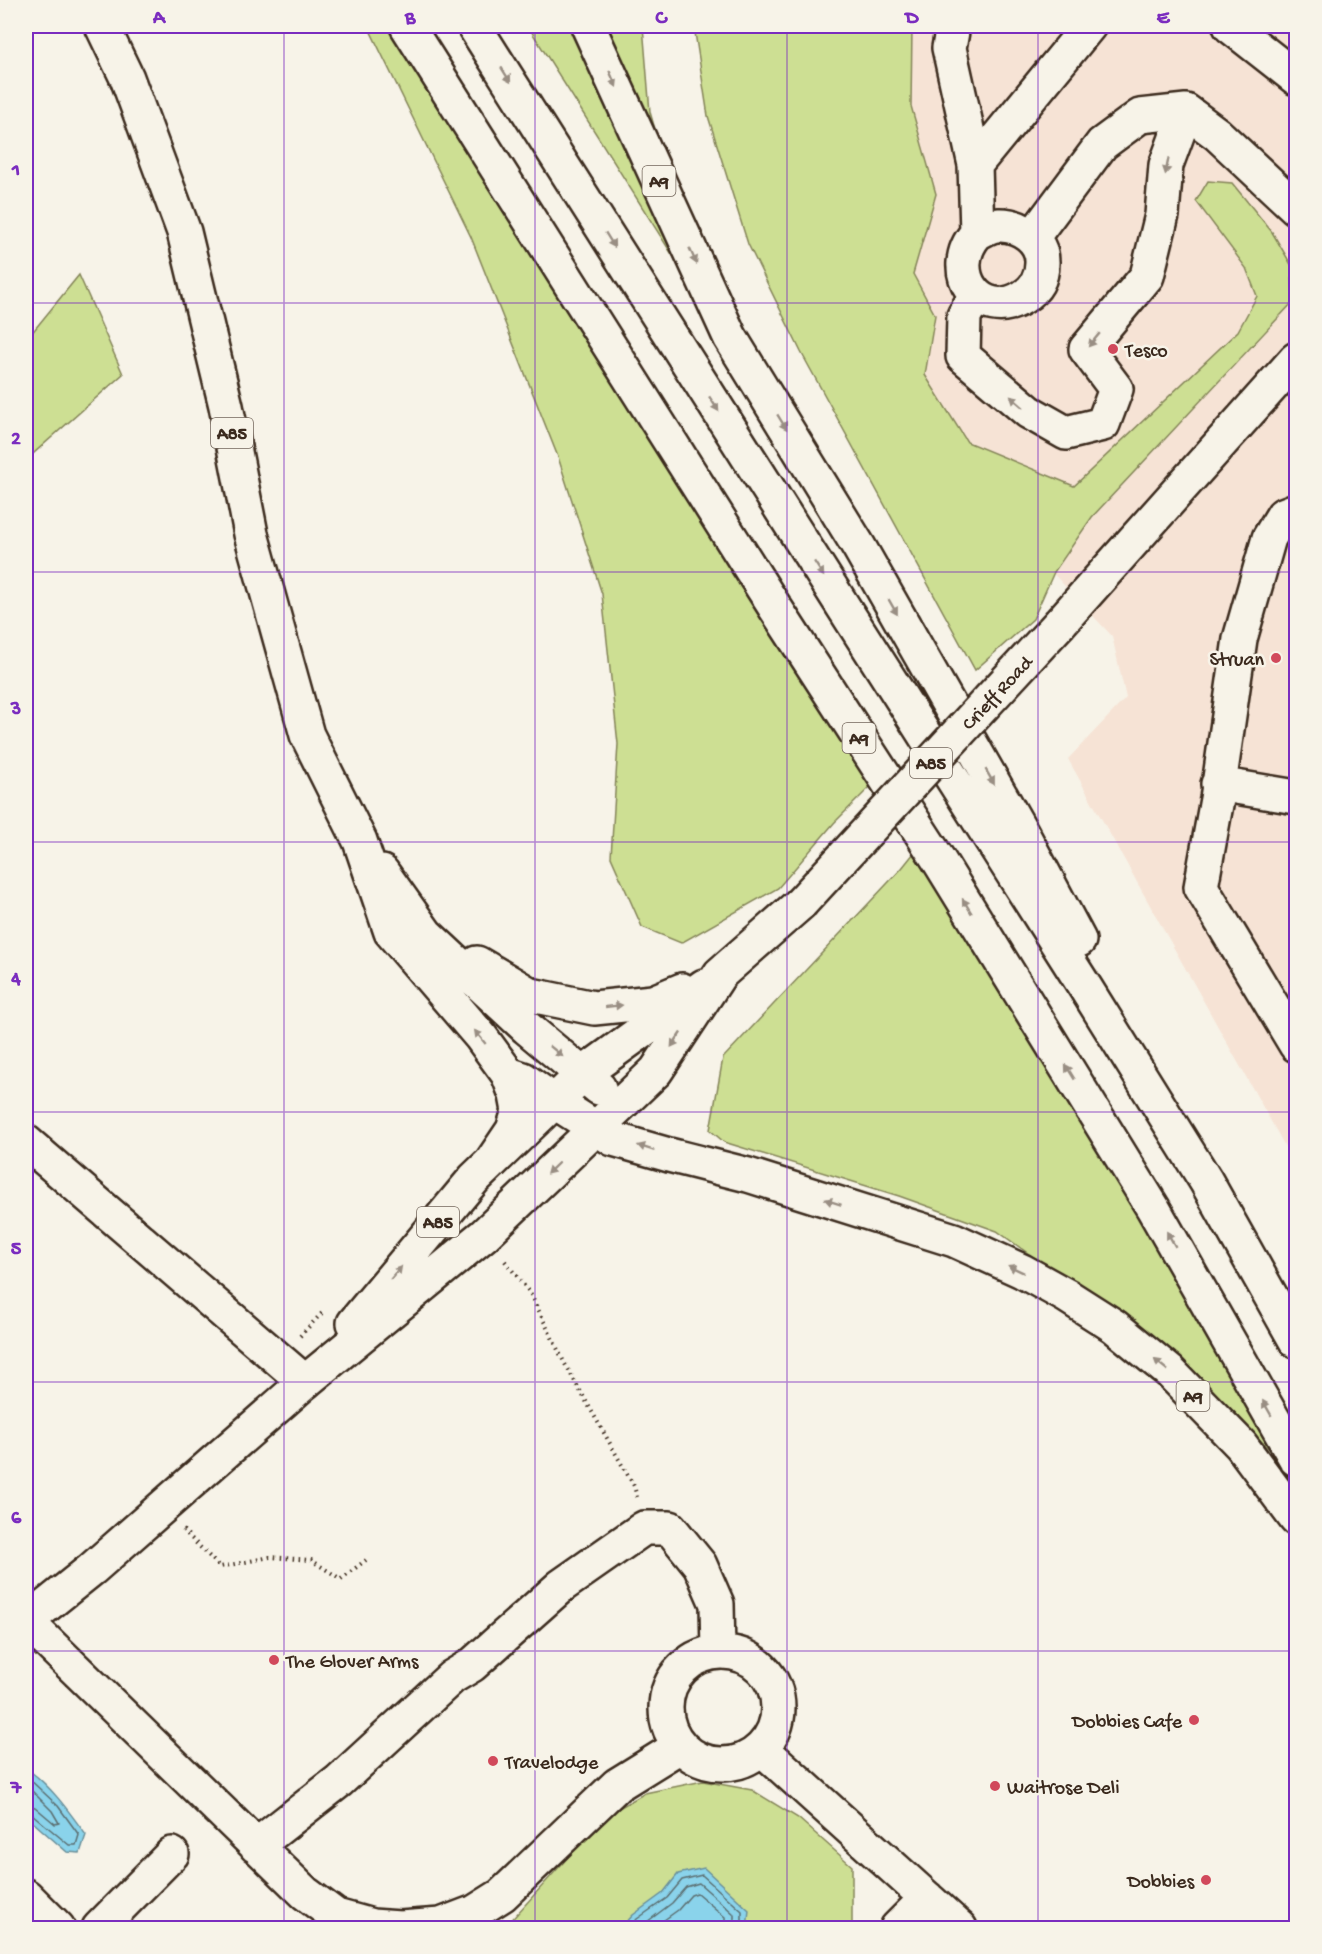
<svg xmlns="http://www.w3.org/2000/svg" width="1322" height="1954" font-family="'Gochi Hand',sans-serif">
	<rect width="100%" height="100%" fill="#f7f3e8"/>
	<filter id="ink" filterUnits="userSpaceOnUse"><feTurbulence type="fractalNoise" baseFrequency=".0167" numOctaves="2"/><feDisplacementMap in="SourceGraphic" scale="12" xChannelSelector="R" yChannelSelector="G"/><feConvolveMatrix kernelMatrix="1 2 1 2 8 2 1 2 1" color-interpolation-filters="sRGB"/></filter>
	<g filter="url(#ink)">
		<path fill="#f6e3d5" d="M898,26H1296V1166L1068,759L1126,698L1112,636L966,481L920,416Z"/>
		<path fill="#cddf93" stroke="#848458" stroke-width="1.5" d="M368,26H392L874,783L834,823L778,888L681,943L642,927L611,857L618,744L602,594L558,457L471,237Z
			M528,26H643L650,112L674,195L825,497Z
			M694,26H912L911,106L936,194L913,274L935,315L925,375L967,442L1074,486L1238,331L1257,296L1246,268L1196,201L1208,181L1232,183L1272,232L1292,266L1293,302L1092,517L1054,572L1033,619L975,670L801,352L748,244L708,116Z
			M79,275L123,374L26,460V340Z
			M922,843L1296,1468V1478L1236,1414L1177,1358L1122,1311L1054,1272L997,1231L899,1196L724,1142L710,1130L723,1058L902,868Z
			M703,1781L752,1790L798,1818L852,1866V1928H500L508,1924L605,1816L645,1793Z"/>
		<path fill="#8ad3eb" stroke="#6a8f99" stroke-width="1.5" d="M26,1768C51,1786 68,1810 86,1835L80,1853L67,1852L26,1816Z
			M704,1868L749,1910L747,1928H621L633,1915L663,1893L678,1874Z"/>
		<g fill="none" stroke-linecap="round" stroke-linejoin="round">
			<path stroke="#5b6e70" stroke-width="1.5" d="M26,1776L58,1806L79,1835L76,1845H69L32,1814L26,1813
				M26,1785L52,1811L59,1823L55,1824L35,1807L26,1805
				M629,1928L637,1919L667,1898L682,1880L702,1875L742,1911V1928
				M639,1928L672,1903L686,1887L699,1883L734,1914V1928
				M653,1928L678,1910L691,1895L697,1893L725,1917V1928"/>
			<g stroke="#3b2a1e" stroke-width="38">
				<path id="minor" d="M953,26L949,48L975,165L977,233C943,271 981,324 1023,297C1036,289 1042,278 1042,263C1043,240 1020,224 998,225C990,225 984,230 977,233
					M1230,26L1296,78
					M975,165L1089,26
					M1032,238L1102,144L1140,116L1186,111L1217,134L1296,208
					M976,295L964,316L963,356L1029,412L1066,433L1103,424L1116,389L1086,349L1147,276L1162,215L1166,165L1186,111
					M1296,510L1283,515L1269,538L1240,639L1217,799L1201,887L1296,1045
					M1218,784L1296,797
					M26,1142L305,1382
					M26,1621L305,1893L336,1916L372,1926L400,1928L441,1925L475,1912L502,1895L617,1785L680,1746
					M666 1708a56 56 0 1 1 112 0a56 56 0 1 1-112 0Z
					M761,1748L960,1928
					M256,1846L339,1781L452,1677L472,1665L561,1586L644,1528H670L700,1565L717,1604L718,1652
					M26,1896L58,1928
					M99,1928L172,1854
					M897,1928L927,1898"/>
			</g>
			<g stroke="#3b2a1e" stroke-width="38">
				<path id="highway" d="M102,26L127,78L184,232L226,406L251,534L307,735L360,841L391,932L481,1037L508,1074L516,1095L519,1111L513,1130L492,1161
					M407,26L776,609L938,859L1153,1208L1296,1459
					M474,26L1085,987L1206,1181L1296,1341
					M588,26L730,337L859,547L1022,833L1079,940
					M1060,623L1296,359
					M382,872L426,934L527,1028L599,1088
					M477,963L531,995L594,1008L653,1002L682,990
					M508,1074L523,1079L555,1102L613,1139L669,1155L748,1175L954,1240L1022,1271L1067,1296L1114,1326L1170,1372L1241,1445L1296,1519
					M354,1323L474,1179L584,1073L704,986
					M26,1622L92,1569L305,1382L484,1235L656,1071L720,974L801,903"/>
			</g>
			<path stroke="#3b2a1e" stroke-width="4" stroke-dasharray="1.5 4.5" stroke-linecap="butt" d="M505,1261L530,1293L565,1364L634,1486L637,1497
				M300,1336L322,1313
				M183,1530L220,1567L270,1557L311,1560L341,1579L366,1560"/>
			<use href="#minor" stroke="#f7f3e8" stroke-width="33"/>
			<use href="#highway" stroke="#f7f3e8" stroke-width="33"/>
			<g stroke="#3b2a1e" stroke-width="38" stroke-linecap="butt">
				<path id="highway-bridge" d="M801,903L1060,623"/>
			</g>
			<use href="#highway-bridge" stroke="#f7f3e8" stroke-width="33"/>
		</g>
		<defs><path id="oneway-solid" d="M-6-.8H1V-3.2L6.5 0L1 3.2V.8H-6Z" transform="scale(1.5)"/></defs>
		<g fill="#998e83">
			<use href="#oneway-solid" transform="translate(506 75) rotate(58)"/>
			<use href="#oneway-solid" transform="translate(613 79) rotate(66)"/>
			<use href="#oneway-solid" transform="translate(1167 166) rotate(101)"/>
			<use href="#oneway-solid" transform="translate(610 240) rotate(58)"/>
			<use href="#oneway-solid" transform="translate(693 256) rotate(66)"/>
			<use href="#oneway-solid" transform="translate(1094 340) rotate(130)"/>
			<use href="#oneway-solid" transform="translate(1017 402) rotate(-139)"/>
			<use href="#oneway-solid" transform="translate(714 404) rotate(57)"/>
			<use href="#oneway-solid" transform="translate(782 422) rotate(58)"/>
			<use href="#oneway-solid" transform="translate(819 569) rotate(57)"/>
			<use href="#oneway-solid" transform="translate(893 607) rotate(60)"/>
			<use href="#oneway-solid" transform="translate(990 777) rotate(60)"/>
			<use href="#oneway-solid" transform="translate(967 906) rotate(-122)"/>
			<use href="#oneway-solid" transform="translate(614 1006) rotate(-6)"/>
			<use href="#oneway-solid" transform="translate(480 1037) rotate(-129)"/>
			<use href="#oneway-solid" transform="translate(676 1040) rotate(124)"/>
			<use href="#oneway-solid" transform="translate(556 1051) rotate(39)"/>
			<use href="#oneway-solid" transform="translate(1070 1072) rotate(-122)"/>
			<use href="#oneway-solid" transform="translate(646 1148) rotate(-162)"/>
			<use href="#oneway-solid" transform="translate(553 1168) rotate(136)"/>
			<use href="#oneway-solid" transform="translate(833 1202) rotate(-162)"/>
			<use href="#oneway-solid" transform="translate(1171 1239) rotate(-120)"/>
			<use href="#oneway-solid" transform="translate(1016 1269) rotate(-155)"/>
			<use href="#oneway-solid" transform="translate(396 1273) rotate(-50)"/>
			<use href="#oneway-solid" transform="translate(1161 1365) rotate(-141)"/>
			<use href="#oneway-solid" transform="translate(1267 1408) rotate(-120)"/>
		</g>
	</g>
	<path fill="none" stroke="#7b2cbf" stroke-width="1.5" stroke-opacity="0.55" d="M284,26V1928M535,26V1928M787,26V1928M1038,26V1928M26,303H1296M26,572H1296M26,842H1296M26,1112H1296M26,1382H1296M26,1651H1296"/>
	<g fill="#d1495b" stroke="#f7f3e8" stroke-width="2">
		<circle cx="1113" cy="349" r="6"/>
		<circle cx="1276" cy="658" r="6"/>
		<circle cx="274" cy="1660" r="6"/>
		<circle cx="1194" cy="1720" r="6"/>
		<circle cx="493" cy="1761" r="6"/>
		<circle cx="995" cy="1786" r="6"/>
		<circle cx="1206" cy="1880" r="6"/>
	</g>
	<g text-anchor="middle" stroke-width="5" stroke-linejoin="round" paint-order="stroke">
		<g fill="#f7f3e8" stroke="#73665b" stroke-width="1.5">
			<rect x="642.5" y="166" width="33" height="30" rx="4.5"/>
			<rect x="211" y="418" width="42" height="30" rx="4.5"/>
			<rect x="842.5" y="723" width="33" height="30" rx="4.5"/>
			<rect x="910" y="748" width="42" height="30" rx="4.5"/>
			<rect x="417" y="1207" width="42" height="30" rx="4.5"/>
			<rect x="1176.5" y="1381" width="33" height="30" rx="4.5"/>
		</g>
		<g font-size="18" font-weight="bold" fill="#3b2a1e">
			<text x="659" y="187">A9</text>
			<text x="232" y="439">A85</text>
			<text x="859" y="744">A9</text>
			<text x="931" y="769">A85</text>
			<text x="438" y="1228">A85</text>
			<text x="1193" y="1402">A9</text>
		</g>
		<g font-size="20" fill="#3b2a1e" stroke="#f7f3e8" text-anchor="start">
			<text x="1125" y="356">Tesco</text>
			<text x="1264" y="665" text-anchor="end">Struan</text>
			<text x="286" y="1667">The Glover Arms</text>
			<text x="1182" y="1727" text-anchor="end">Dobbies Cafe</text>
			<text x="505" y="1768">Travelodge</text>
			<text x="1007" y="1793">Waitrose Deli</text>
			<text x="1194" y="1887" text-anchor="end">Dobbies</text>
		</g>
		<g font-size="20" fill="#3b2a1e" stroke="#f7f3e8">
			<text transform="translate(996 692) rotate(-47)" y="7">Crieff Road</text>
		</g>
	</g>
	<rect width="1322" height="1954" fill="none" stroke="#f7f3e8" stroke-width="66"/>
	<rect x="33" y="33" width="1256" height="1888" fill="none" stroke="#7b2cbf" stroke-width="2"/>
	<g font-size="20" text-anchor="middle" font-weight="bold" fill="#7b2cbf">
		<text x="159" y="23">A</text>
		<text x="410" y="23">B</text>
		<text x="661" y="23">C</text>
		<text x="912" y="23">D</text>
		<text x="1163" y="23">E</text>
		<text x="16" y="175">1</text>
		<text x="16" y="444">2</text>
		<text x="16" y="714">3</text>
		<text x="16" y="984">4</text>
		<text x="16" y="1254">5</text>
		<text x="16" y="1523">6</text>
		<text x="16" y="1793">7</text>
	</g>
</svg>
